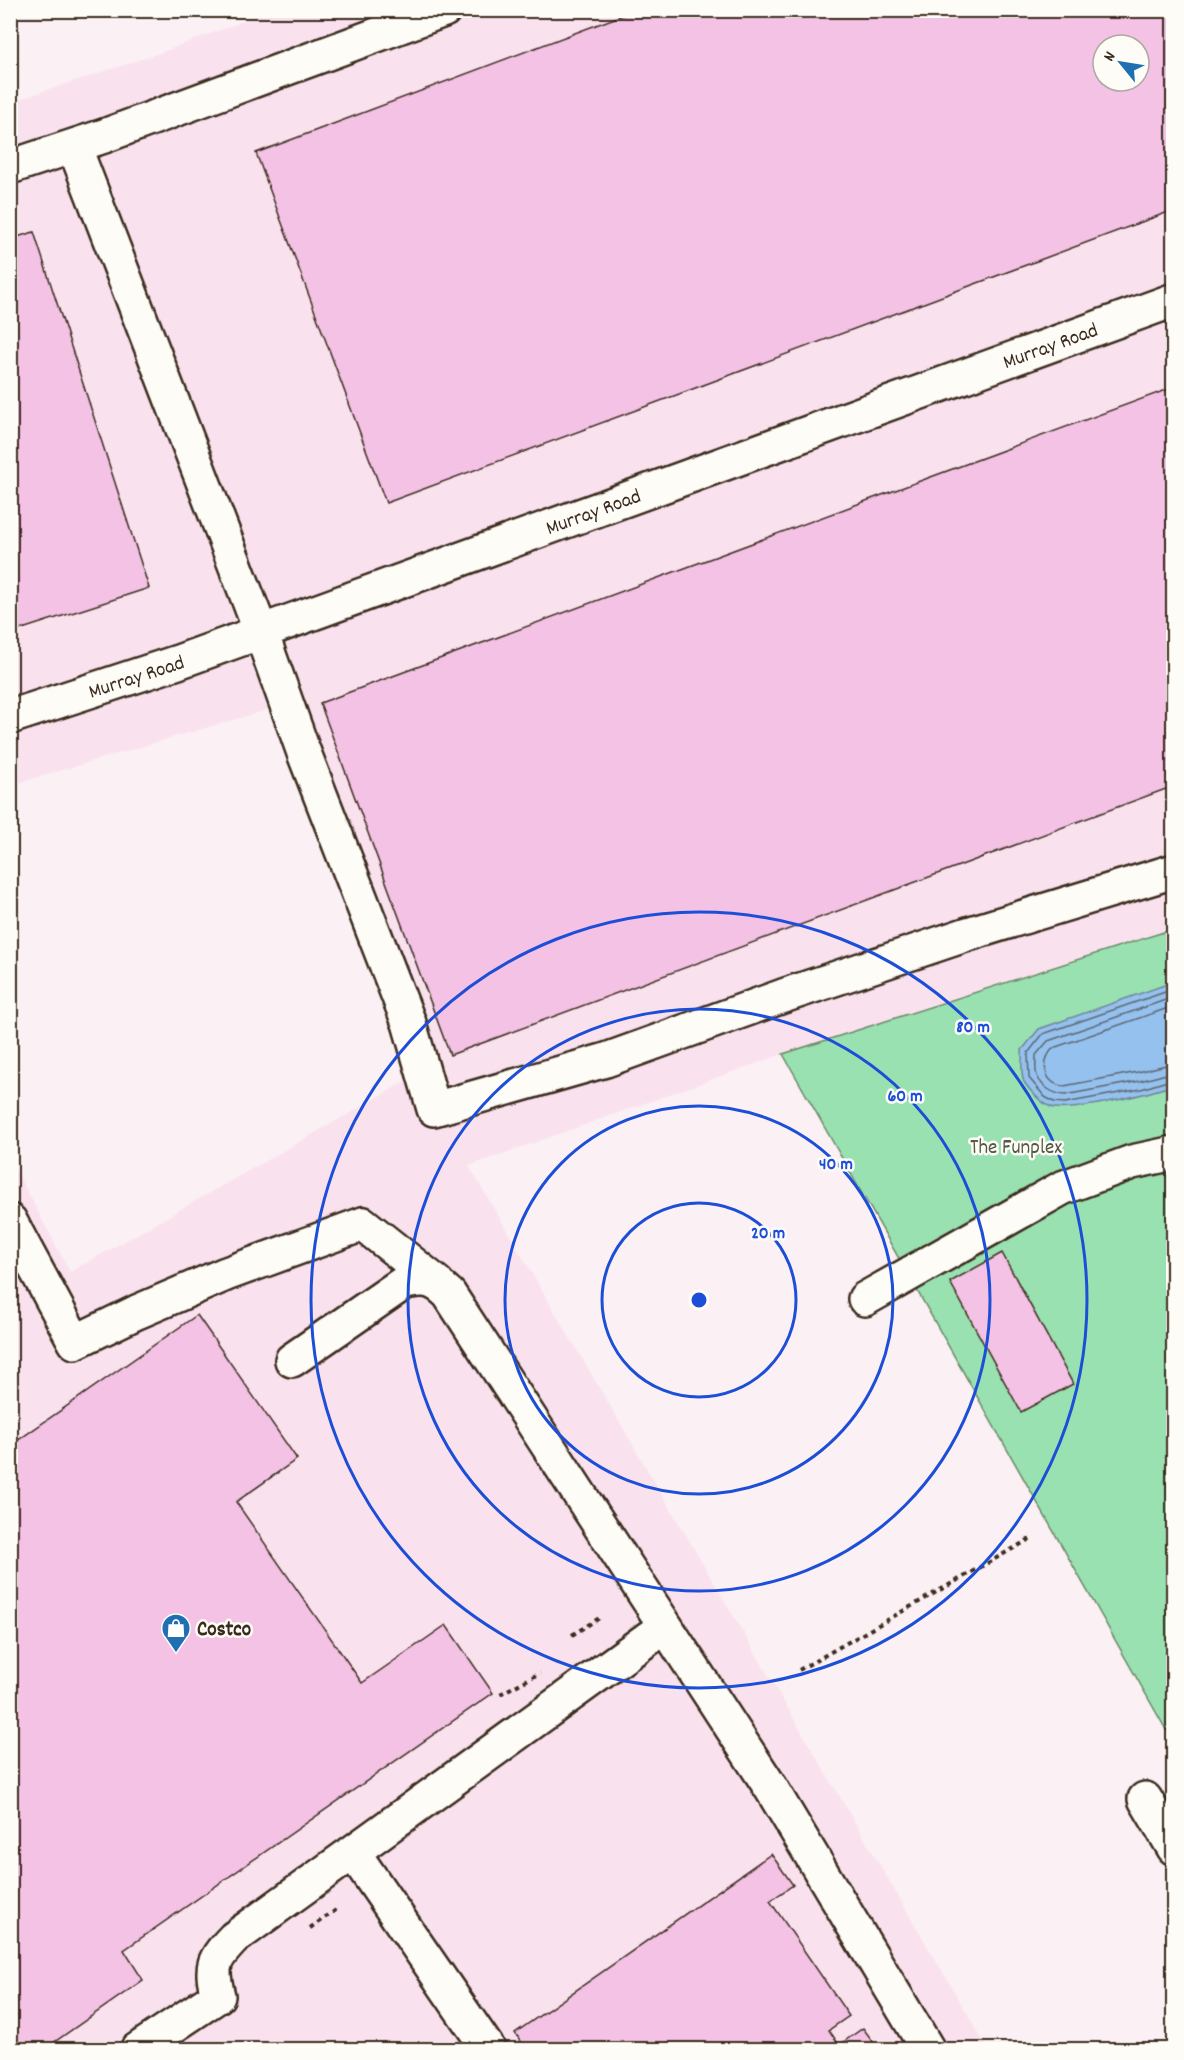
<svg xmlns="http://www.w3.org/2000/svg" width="1184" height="2060" font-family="Dekko,sans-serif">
	<rect width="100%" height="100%" fill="#fbf0f3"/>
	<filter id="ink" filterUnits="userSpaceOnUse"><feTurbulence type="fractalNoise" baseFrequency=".0167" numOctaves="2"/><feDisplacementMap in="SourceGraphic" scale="12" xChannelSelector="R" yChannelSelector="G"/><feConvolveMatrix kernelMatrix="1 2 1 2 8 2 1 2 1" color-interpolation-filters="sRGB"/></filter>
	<g filter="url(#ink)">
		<path fill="#f9e2ee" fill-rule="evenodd" d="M270,11H1173V929L783,1054L469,1166L988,2049H11L10,1159L70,1272L433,1066L301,700L11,785V102L160,53ZM1103,45H1139V81H1103Z"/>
		<path fill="#99e1b0" stroke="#6a8667" stroke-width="1.5" d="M1173,929V1737L1169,1735L783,1054Z"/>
		<path fill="#94c1ee" stroke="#70859b" stroke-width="1.5" d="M1173,982V1085C1154,1092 1069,1114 1051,1107C1041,1103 1030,1091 1024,1082C1020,1074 1023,1059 1022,1050L1039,1029Z"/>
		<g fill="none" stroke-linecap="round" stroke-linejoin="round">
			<path stroke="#5f6671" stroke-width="1.5" d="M1174,989L1043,1034L1028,1053L1029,1078L1045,1097L1054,1102L1065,1103L1141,1089L1174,1079
				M1174,997L1048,1041L1036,1055C1036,1061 1035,1071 1037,1076C1042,1087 1053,1094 1065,1095L1140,1081L1174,1072
				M1174,1006L1053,1048C1040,1063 1044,1084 1064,1086L1138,1072L1174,1063"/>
		</g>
		<path fill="#f3c2e4" stroke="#3b2a1e" stroke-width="1.5" fill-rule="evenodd" d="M636,10H1174V210L386,503L256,153ZM1103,45H1139V81H1103Z
			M34,232L149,588L10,633V239Z
			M1174,387V786L450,1055L320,703Z
			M1002,1253L1073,1384L1021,1412L950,1282Z
			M197,1315L297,1459L236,1502L362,1683L446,1625L493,1693L124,1950L143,1980L43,2050H17L10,2039V1446Z
			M771,1854L793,1885L770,1901L849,2016L829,2030L839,2045L863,2028L877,2047L875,2050H527L515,2033Z"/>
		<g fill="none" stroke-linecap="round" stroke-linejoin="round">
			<g stroke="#3b2a1e" stroke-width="38">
				<path id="minor" d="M74,146L261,632L304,753L409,1023L434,1109L606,1060L783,996L968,934L1174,871
					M10,167L104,136L444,10
					M10,717L178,662L1174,300
					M10,1221L75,1342L137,1312L226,1274L363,1224L437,1283
					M865,1299L1062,1188L1132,1162L1174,1153
					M292,1360L405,1282C426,1278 433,1279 449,1294L771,1788L928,2050
					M1145,1799L1174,1848
					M353,1852L489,2050
					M137,2050L218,1996C210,1965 213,1960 234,1938L664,1627"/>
			</g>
			<path stroke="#3b2a1e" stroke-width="4" stroke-dasharray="4.5 4.5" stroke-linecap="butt" d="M572,1635L601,1617
				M799,1670L1030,1539
				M500,1694L540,1673
				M310,1928L336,1910L334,1907
				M240,2050L249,2043"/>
			<use href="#minor" stroke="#fdfcf7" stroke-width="33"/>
		</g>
	</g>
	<g fill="none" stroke="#1d4ed8" stroke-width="3">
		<circle cx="699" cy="1300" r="97"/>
		<circle cx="699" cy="1300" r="194"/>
		<circle cx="699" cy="1300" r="291"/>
		<circle cx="699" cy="1300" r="388"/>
	</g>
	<defs>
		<g id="shop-pin" transform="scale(1.5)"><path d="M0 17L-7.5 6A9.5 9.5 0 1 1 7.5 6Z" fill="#1f6fb2" stroke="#fdfcf7"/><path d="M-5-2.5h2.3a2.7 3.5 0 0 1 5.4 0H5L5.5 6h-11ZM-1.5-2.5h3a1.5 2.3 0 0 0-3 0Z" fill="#fff"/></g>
	</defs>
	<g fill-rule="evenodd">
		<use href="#shop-pin" x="176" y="1628"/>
	</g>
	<g text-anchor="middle" stroke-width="5" stroke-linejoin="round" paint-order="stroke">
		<g font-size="21" fill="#3b2a1e" stroke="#fdfcf7">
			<text transform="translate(1050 345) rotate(-20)" y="7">Murray Road</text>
			<text transform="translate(593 511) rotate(-20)" y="7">Murray Road</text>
			<text transform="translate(136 676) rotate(-18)" y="7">Murray Road</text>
		</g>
		<g font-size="21" fill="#525842" stroke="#fdfcf7">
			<text x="1016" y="1153">The Funplex</text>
		</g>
		<g font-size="21" font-weight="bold" fill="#3b2a1e" stroke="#fdfcf7" text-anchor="start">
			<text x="197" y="1635">Costco</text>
		</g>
	</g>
	<circle cx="699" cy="1300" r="9" fill="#1d4ed8" stroke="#fdfcf7" stroke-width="3"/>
	<g font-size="18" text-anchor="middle" font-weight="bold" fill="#1d4ed8" stroke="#fdfcf7" stroke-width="5" stroke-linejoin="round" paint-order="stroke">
		<text x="973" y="1032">80 m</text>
		<text x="905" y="1101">60 m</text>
		<text x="836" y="1169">40 m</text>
		<text x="768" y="1238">20 m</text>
	</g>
	<rect width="1184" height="2060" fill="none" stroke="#fdfcf7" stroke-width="36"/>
	<rect x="18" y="18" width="1148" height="2024" fill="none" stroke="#3b2a1e" stroke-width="2" filter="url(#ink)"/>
	<g transform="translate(1121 63) rotate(300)"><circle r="28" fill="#fdfcf7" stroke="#afa8a0" stroke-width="1.5"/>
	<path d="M0-4.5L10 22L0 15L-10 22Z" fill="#1f6fb2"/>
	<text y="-9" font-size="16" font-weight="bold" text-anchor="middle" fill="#3b2a1e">N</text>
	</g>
</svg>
